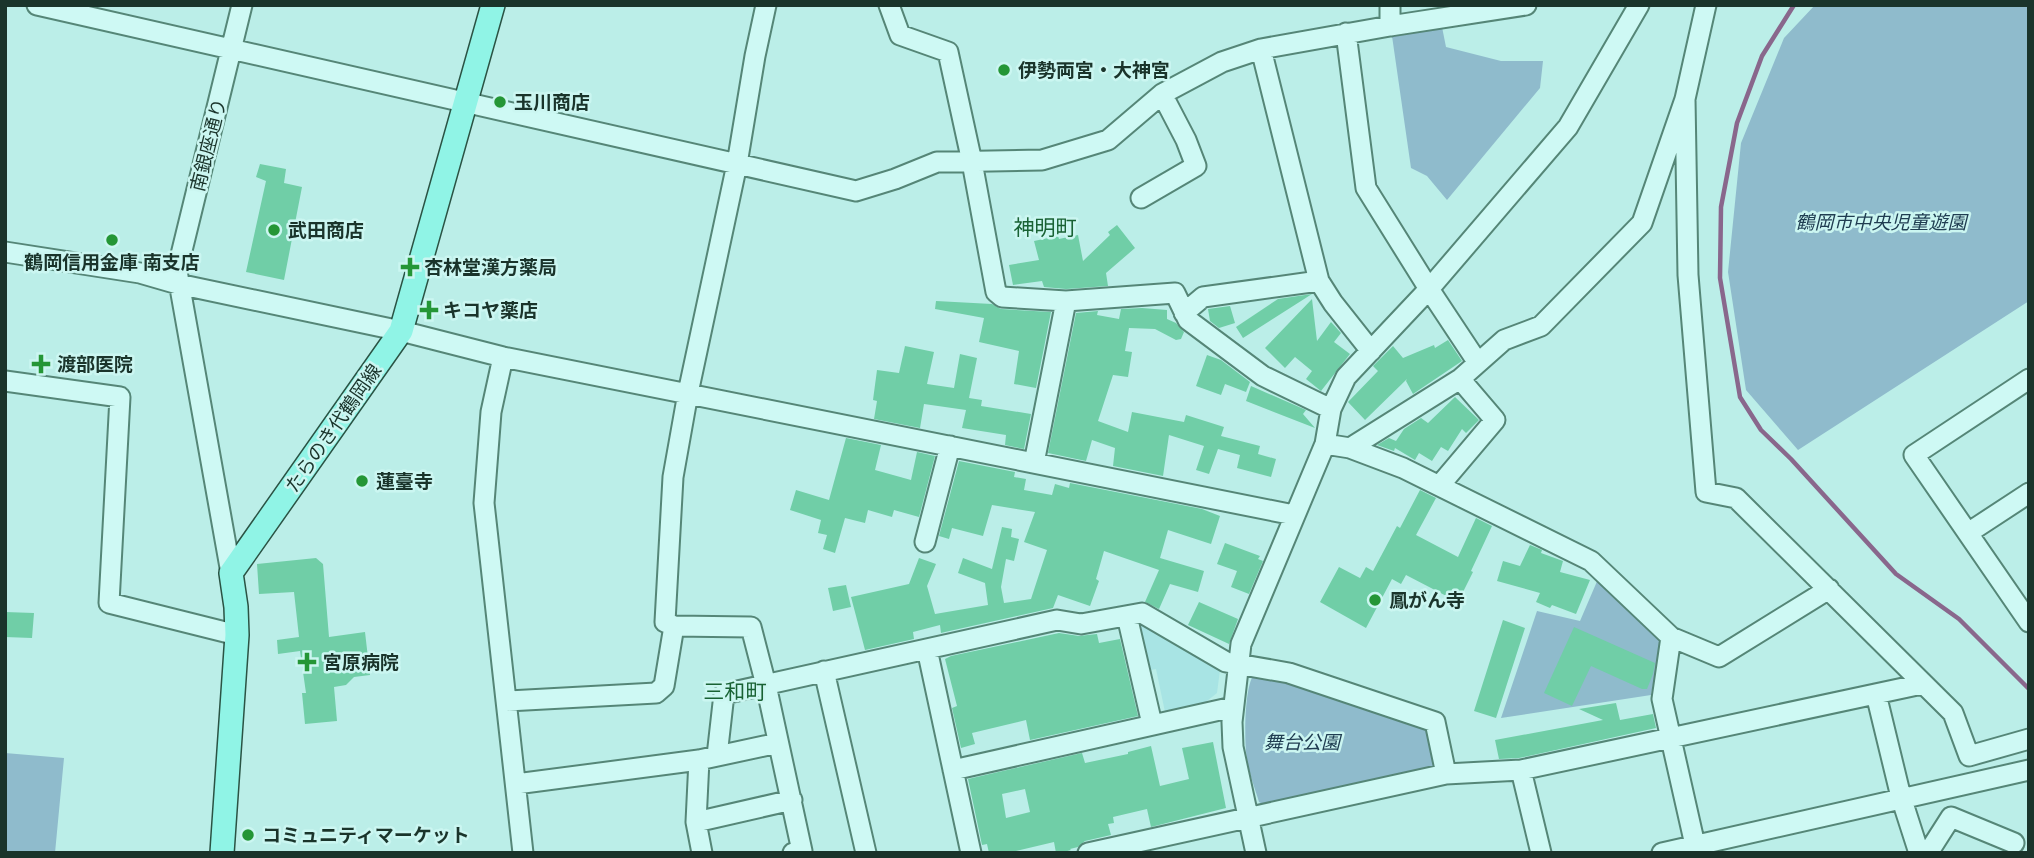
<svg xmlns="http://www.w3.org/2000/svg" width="2034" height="858" font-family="'Times New Roman','Noto Sans JP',serif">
	<rect width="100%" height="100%" fill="#bbeee8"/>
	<path fill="#a8e4e4" d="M1146,623L1215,662L1220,670L1217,693L1203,704L1165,712L1156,669L1145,671L1135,625Z"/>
	<path fill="#8fbbcc" d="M1815,5H2029V301L1798,450L1746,390L1728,272L1741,143L1784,38Z
		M1442,27L1446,47L1501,61H1543L1540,88L1447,200L1427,176L1411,168L1392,36Z
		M1598,579L1662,636L1651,695L1501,718L1537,611L1580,621Z
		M1255,673L1288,677L1429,726L1437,764L1432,771L1266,806L1259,802C1255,788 1249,774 1247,759C1244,742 1244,684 1255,673Z
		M5,753L64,758L55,853H5Z"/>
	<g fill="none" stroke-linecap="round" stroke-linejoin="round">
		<path stroke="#89678c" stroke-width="4.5" d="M1794,5L1762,56L1737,123L1721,207L1720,278L1740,397L1761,430L1791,459L1896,574L1959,619L2029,689"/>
	</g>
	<path fill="#70cea7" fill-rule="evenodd" d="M260,164L286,169L284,183L302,187L284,280L246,272L266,181L256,177Z
		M1117,225L1135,248L1106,273L1108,286L1066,289L1044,287L1042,281L1013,285L1009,265L1039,260L1034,241L1058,236L1059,239L1078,235L1083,261L1110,235L1108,232Z
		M1312,294L1243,338L1236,327L1278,299Z
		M1312,299L1317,341L1331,322L1341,333L1334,342L1350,354L1321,391L1306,379L1312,371L1295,357L1285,368L1265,348Z
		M936,301L992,304L1001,309L1051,312L1036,388L1014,384L1019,351L979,342L984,318L935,309Z
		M1230,306L1235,323L1219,328L1210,321L1208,309Z
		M1142,308L1167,310V319L1176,323L1184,332L1181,339L1176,340L1155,329L1129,328L1125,351L1132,352L1128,377L1113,375L1098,421L1128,432L1132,412L1184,422L1186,415L1224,427L1221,436L1260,446L1258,454L1276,459L1271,477L1237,468L1240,455L1218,449L1209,474L1196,470L1204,446L1169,435L1163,476L1113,466L1115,448L1092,440L1086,461L1048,453L1076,313L1098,311L1097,315L1119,319L1121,309Z
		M1448,340L1462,361L1413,394L1406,381L1407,379L1365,420L1348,402L1378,371L1373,366L1393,346L1403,358L1434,345L1435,348Z
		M905,346L934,352L927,384L954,388L960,354L977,358L969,398L982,400L981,406L1031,414L1024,449L1005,445L1006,435L962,428L966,410L924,404L920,428L874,419L877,401L873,400L877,370L899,373Z
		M1207,355L1221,360L1250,382L1246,392L1225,384L1221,395L1196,386Z
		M1251,386L1306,410L1303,414L1315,428L1246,401Z
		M1455,397L1479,420L1466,433L1462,429L1448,451L1441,447L1432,461L1419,453L1415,460L1395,448L1394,451L1377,445L1389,438L1396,441L1404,429L1421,418L1428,423Z
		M846,438L881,445L875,470L911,480L917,452L935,456L919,517L894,510L892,517L868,510L865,523L845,518L835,553L823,549L827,535L818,533L821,520L790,510L796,490L829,500Z
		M959,461L1015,472L1014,477L1026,479L1024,490L1052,495L1055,484L1069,488L1070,483L1202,509L1220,516L1211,544L1168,530L1160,558L1204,571L1198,592L1170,584L1159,609L1145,602L1159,570L1104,551L1096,579L1099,581L1090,606L1058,595L1053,608L945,632L941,633L940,625L913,632L914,639L865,650L851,597L909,584L919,558L936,564L927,586L935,614L988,605L985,583L958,573L963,558L992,569L1002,527L1012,529L1011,537L1019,539L1014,561L1006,559L1001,587L1004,603L1031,599L1047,550L1024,542L1035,512L992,505L983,536L952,528L949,539L939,536Z
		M1420,490L1436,498L1416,535L1458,557L1476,518L1492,526L1471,571L1473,572L1458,602L1406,575L1401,584L1392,579L1366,628L1320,602L1339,567L1360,578L1366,567L1373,571L1397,526L1400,528Z
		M1225,543L1260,556L1258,559L1263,561L1249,594L1231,587L1237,571L1217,564Z
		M1530,545L1542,550L1541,553L1563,561L1560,572L1590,580L1576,614L1552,605L1550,608L1536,602L1540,593L1497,581L1503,561L1520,566Z
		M316,558L323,564L329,637L365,632L370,675L354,677L346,685L334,687L337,721L305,724L302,693H306L300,651L278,654L277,640L299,637L294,592L259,594L257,564Z
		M846,585L851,607L833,611L828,588Z
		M1199,602L1238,619L1229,644L1188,625Z
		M5,612L34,613L32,638L5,637Z
		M1503,620L1525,628L1496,718L1474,711Z
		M1574,627L1655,663L1653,674L1647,689H1642L1591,666L1572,706L1544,693Z
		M1059,633L1079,636L1097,634L1099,643L1120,639L1138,716L1030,740L1026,720L972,733L975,744L961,748L952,708L957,706L945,659L951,656Z
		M1616,703L1620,720L1653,714L1656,728L1519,758L1499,759L1495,740L1603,720L1579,709Z
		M1213,742L1226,808L1151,827L1147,809L1113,817L1114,823L1108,824L1111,835L1085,841L1078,847L1070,849L1071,850L1060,853H1056L1054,842L1016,851V853H989L987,844L982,845L968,779L1082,753L1085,763L1128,754V752L1151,746L1160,786L1189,779L1182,748ZM1025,789L1030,812L1006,818L1002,794Z"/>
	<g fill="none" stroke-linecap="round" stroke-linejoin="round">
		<g stroke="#558677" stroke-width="23">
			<path id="minor" d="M37,5L856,191L895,179L937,162L1042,160L1108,140L1162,94L1222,62L1261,49L1390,26L1526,5
				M766,5L755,56L737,164L688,393L673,477L665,622L674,626L751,627L766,685L802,851L793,853
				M889,5L900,35L948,52L972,162L996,292L1002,297L1066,301L1175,293L1188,320L1263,376L1331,409
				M1390,5V26
				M1346,33L1366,188L1429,289L1478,363
				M1685,99L1688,275L1706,492L1736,498L1953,713L1969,756L2029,739
				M1141,198L1196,166L1186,140L1162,94
				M5,252L140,273L178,284L401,331L503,357L1294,515
				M1319,281L1333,303L1371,351
				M1184,313L1203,297L1319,281L1261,49
				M503,357L491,412L484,503L523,853
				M2029,379L1914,455L2029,622
				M5,381L120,397L109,603L237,635
				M1325,444L1350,448L1403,468L1591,561L1671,637L1662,699L1695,845
				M1350,448L1460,379L1504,340L1541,326L1642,223L1685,99L1706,5
				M1034,463L1066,301
				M1440,485L1495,420L1460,379
				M1968,533L2029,493
				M925,542L950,446
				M231,573L177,271L242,5
				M1127,616L1152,724
				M1671,637L1719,657L1829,589
				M927,649L971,853
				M824,671L866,853
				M1876,694L1901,797L1919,853
				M506,701L656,693L664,686L674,626
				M717,756L724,694L1057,620L1081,624L1142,613L1226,662L1289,673L1435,722L1446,774
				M699,760L696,822L702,853
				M953,770L1233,707
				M1521,770L1541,853
				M516,784L699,760L778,743
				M696,822L792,800
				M1088,853L1446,774L1521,770L1922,684
				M1256,853L1233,747L1232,722L1241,644L1325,444L1331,409L1346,377L1429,289L1568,127L1639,5
				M1662,853L2029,770
				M1928,853L1951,817L2014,843"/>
		</g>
		<g stroke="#2a5344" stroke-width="26">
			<path id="major" d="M222,853L237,635L236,607L231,573L401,331L493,5"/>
		</g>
		<use href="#minor" stroke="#cef9f4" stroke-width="19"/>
		<use href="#major" stroke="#90f4e6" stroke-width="23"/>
	</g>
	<g fill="#249636" stroke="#cbf6f1" stroke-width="2.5">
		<circle cx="1004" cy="70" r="7"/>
		<circle cx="500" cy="102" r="7"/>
		<circle cx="274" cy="230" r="7"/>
		<circle cx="112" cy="240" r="7"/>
		<path d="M406.5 256.5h7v7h7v7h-7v7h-7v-7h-7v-7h7z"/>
		<path d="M425.5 299.5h7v7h7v7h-7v7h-7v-7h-7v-7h7z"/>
		<path d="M37.5 353.5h7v7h7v7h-7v7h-7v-7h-7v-7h7z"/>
		<circle cx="362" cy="481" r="7"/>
		<circle cx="1375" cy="600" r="7"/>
		<path d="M303.5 651.5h7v7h7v7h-7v7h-7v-7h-7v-7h7z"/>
		<circle cx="248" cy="835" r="7"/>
	</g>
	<g text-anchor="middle" stroke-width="5" stroke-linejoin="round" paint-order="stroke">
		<g font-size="19" font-weight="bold" fill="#1a342b" stroke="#cbf6f1" text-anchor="start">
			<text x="1018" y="77">伊勢両宮・大神宮</text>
			<text x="514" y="109">玉川商店</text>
			<text x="288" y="237">武田商店</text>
			<text x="112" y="269" text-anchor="middle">鶴岡信用金庫 南支店</text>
			<text x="424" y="274">杏林堂漢方薬局</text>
			<text x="443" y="317">キコヤ薬店</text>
			<text x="57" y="371">渡部医院</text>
			<text x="376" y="488">蓮臺寺</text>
			<text x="1389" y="607">鳳がん寺</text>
			<text x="323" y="669">宮原病院</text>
			<text x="262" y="842">コミュニティマーケット</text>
		</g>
		<g font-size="19" fill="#1a342b" stroke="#cbf6f1">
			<text transform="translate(208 145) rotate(-76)" y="7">南銀座通り</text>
			<text transform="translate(333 428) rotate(-55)" y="7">たらのき代鶴岡線</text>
		</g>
		<g font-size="19" font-style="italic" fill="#203d51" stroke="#cbf6f1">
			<text x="1881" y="229">鶴岡市中央児童遊園</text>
			<text x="1302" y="749">舞台公園</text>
		</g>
		<g font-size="21" fill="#196234" stroke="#cbf6f1">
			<text x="1045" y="235">神明町</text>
			<text x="735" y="699">三和町</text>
		</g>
	</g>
	<rect width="2034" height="858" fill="none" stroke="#1a342b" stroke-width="14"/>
</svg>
